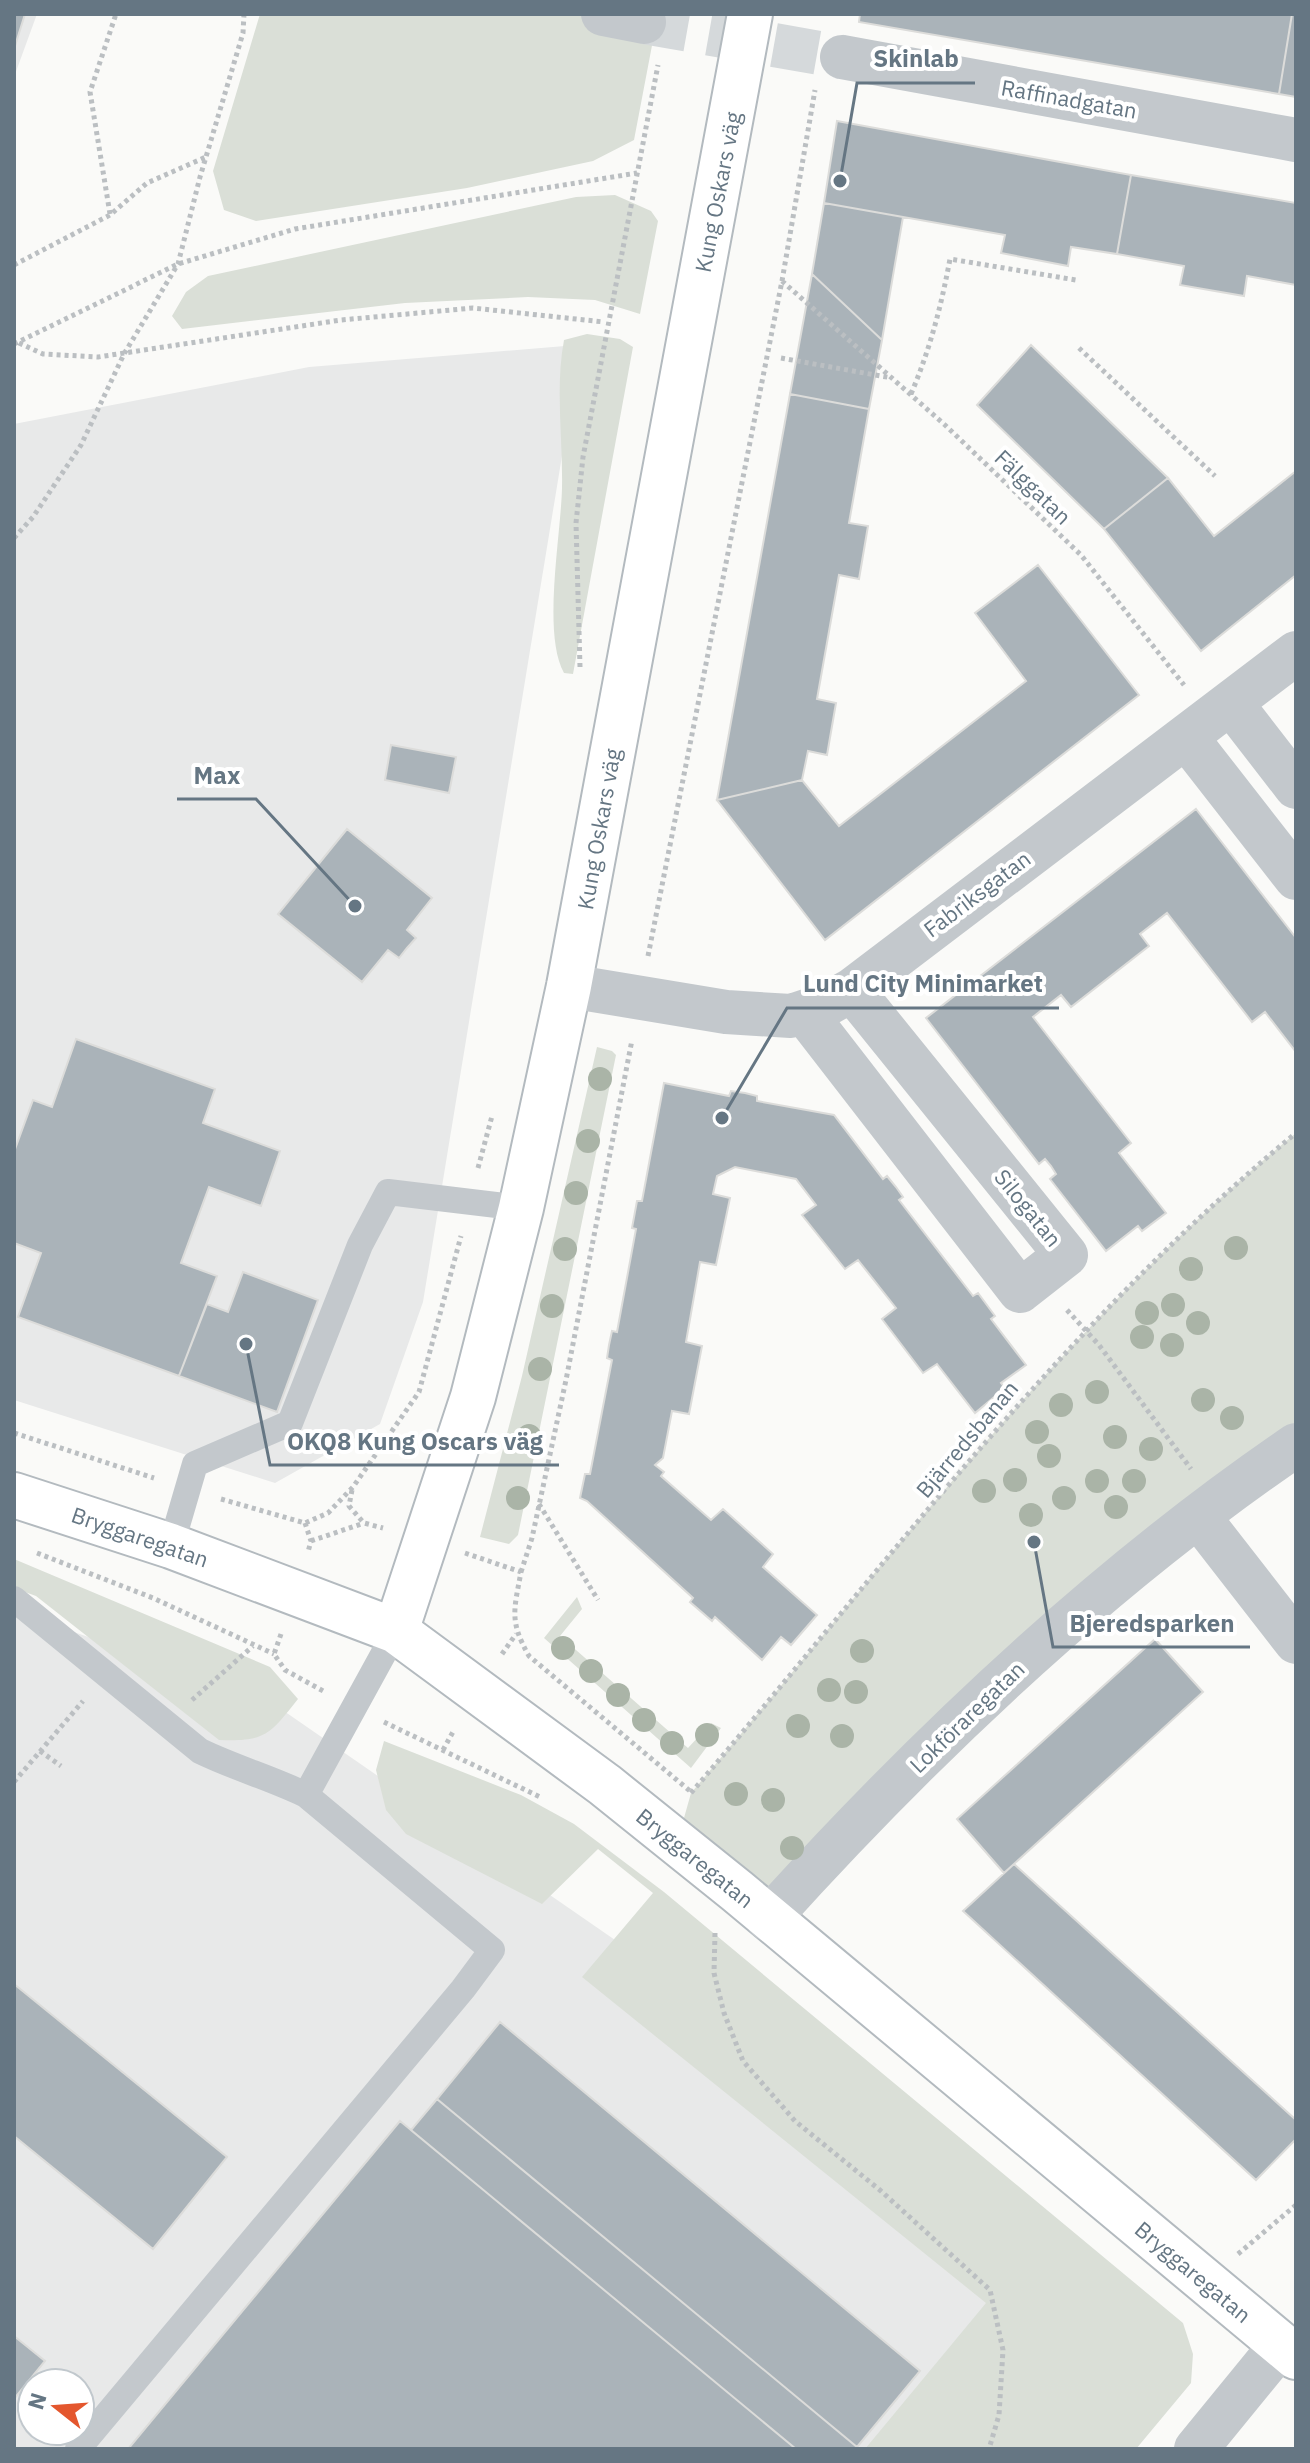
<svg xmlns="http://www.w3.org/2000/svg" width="1310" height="2463" font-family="'IBM Plex Sans',sans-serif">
	<rect width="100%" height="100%" fill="#fafaf8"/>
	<path fill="#e8e9e9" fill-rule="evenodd" d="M14,14H37L14,77Z
		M565,346L572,395L423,1302L380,1424L275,1483L14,1400V424L309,367Z
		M14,1611L268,1700L900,2137L1090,2449H14ZM32,2383H80V2431H32Z"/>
	<path fill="#dadfd7" d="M260,14H658L634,140L593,161L467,188L256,221L224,210L213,171Z
		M615,195L651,211L658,221L640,314L595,300L528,297L405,303L182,329L172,316L186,292L208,276L576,197Z
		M587,334L620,339L633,347L573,674L564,673C542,634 561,535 562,488C563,439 555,388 564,340Z
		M597,1047L612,1051L616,1055L518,1535L509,1544L480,1537L522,1376Z
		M1296,1133V1445L768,1919L677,1843L691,1793C886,1565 1063,1325 1296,1133Z
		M14,1559L270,1667L298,1699C270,1734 266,1742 219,1740L36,1596L14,1588Z
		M577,1597L582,1609L560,1636L688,1748L711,1723L721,1728L691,1768L544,1638Z
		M384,1741L521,1795L574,1824L664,1892L1183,2323L1193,2354L1191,2383L1136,2449H865L986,2303L582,1977L653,1893L598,1849L542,1904L406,1834L386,1810L376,1770Z"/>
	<path fill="#aab3b9" stroke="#dcdcda" stroke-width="2" d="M14,14H25L14,49Z
		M860,14H1292L1279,94L859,22Z
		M1292,14H1296V97L1279,94Z
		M837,121L1131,175L1117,254L1071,247L1068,266L1001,253L1005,235L824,203Z
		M1131,175L1296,203V285L1247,276L1244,296L1180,285L1184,266L1117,254Z
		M824,203L903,217L882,340L812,274Z
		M812,274L882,340L869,409L790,394Z
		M1031,345L1168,478L1104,529L977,405Z
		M790,394L869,409L849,523L868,526L859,579L839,575L817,699L836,703L827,755L808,751L802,780L717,800Z
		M1296,471V575L1201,651L1104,529L1168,478L1214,536Z
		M1038,565L1139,695L825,940L717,800L802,780L839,826L1026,681L975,613Z
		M391,745L456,757L449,793L385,780Z
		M1196,809L1296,938V1052L1265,1012L1252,1022L1167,913L1140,934L1149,946L1071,1007L1061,995L1033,1017L1131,1143L1119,1153L1166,1213L1142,1231L1138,1226L1106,1251L1050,1179L1056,1174L1051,1166L1045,1159L1039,1164L926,1018Z
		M347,829L432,898L407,930L416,938L407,948L399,958L388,950L362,982L278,914Z
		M76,1039L215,1089L203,1123L280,1151L261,1206L209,1187L181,1263L217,1276L179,1376L18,1317L41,1253L14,1243V1152L33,1100L52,1107Z
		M664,1083L729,1096L731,1091L745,1093L757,1096V1101L834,1115L883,1179L887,1176L896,1187L903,1197L899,1200L973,1296L978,1293L995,1316L991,1319L1026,1365L1001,1383L1005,1388L975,1413L937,1364L923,1373L882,1319L896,1308L858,1260L845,1269L802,1215L816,1205L796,1179L735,1167L717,1176L713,1194L730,1198L716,1265L700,1262L686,1342L702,1346L689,1414L672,1411L663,1458L655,1465L664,1472L661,1476L711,1520L723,1509L773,1554L763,1567L817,1615L791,1645L781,1637L762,1660L715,1617L712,1621L690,1602L693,1598L587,1501L580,1498L585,1474H590L612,1360L607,1358L609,1345L612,1331L617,1332L636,1229L632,1228L637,1201H642Z
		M243,1272L318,1300L277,1412L179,1376L207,1304L228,1312Z
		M1155,1639L1203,1692L1004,1873L957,1819Z
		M1014,1864L1296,2120V2139L1256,2180L963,1911Z
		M14,1984L227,2157L153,2249L14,2136Z
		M500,2022L920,2371L857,2447L437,2099Z
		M437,2099L857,2447L855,2449H796L411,2130Z
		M400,2121L411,2130L796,2449H128Z
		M14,2336L45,2361L14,2399Z"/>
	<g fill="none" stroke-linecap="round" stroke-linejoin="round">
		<path stroke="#d5d9db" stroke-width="44" stroke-dasharray="44 22" stroke-linecap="butt" d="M644,22L842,57"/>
		<g stroke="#b3babf" stroke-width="48">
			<path id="secondary" d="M14,1495L171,1546L396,1631L605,1785L737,1891L1296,2357
				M396,1631L473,1397L521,1208L569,986L750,14"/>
		</g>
		<path stroke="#bbbfc2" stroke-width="5" stroke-dasharray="4 4" stroke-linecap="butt" d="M110,214L90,92L116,14
			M14,265L110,215L147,183L206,157
			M782,281L945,425L1081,555L1184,685
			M19,343L43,354L98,357L341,320L473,308L604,322
			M14,344L178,264L295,229L637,173
			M1079,348L1215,476
			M781,358L892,378
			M911,394C930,349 941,307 950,259L1076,280
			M14,538L33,517L81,445L124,354L178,264L200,177L243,33L244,14
			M580,667L576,523L583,457L658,65
			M648,956L782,281L815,90
			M478,1168L492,1116
			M1067,1310L1099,1345L1191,1469
			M14,1433L154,1478
			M352,1490L349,1506L364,1523L383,1528
			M221,1499L305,1523L328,1513L353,1487L419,1392L461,1236
			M539,1504L598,1600
			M305,1523L311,1541L308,1552
			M311,1541L364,1523
			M37,1553L153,1598L274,1654
			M465,1553L521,1572C514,1610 509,1621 529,1656L690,1791
			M521,1572L532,1538L566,1380L632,1040
			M281,1634L274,1654L285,1670L325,1692
			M502,1654L516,1634
			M192,1700L253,1646
			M384,1722L540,1797
			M443,1750L454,1730
			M40,1751L61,1766
			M14,1782L83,1701
			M691,1793C886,1565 1063,1325 1296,1133
			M715,1933L714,1973L724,2013L743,2061L795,2121L881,2191L990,2290L1003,2350L999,2415L989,2449
			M1238,2254L1296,2205"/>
		<path stroke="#c3c8cc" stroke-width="26" d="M171,1546L195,1464L290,1423L360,1245L388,1192L521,1208
			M14,1599L200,1751C235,1768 271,1778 306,1795
			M78,2449L463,1989L492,1950L306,1795L396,1631"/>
		<path stroke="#c3c8cc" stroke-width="44" d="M603,14L644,22
			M842,57L1296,140
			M1231,703L1296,787
			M1186,737L1296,878
			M569,986L726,1012L791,1016L827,1004L852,990L1296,653
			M804,1012L1020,1291L1066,1255L852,990
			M1198,1516L1296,1642
			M768,1919C926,1744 1101,1578 1296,1445
			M1196,2449L1281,2345"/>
		<use href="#secondary" stroke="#fff" stroke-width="44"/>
	</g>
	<g fill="#aab4a7">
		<circle cx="600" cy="1079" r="12"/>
		<circle cx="588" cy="1141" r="12"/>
		<circle cx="576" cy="1193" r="12"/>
		<circle cx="1236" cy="1248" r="12"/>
		<circle cx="565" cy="1249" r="12"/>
		<circle cx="1191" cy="1269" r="12"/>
		<circle cx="1173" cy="1305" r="12"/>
		<circle cx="552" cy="1306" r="12"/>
		<circle cx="1147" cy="1313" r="12"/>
		<circle cx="1198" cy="1323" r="12"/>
		<circle cx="1142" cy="1337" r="12"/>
		<circle cx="1172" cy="1345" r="12"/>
		<circle cx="540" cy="1369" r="12"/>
		<circle cx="1097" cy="1392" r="12"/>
		<circle cx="1203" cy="1400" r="12"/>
		<circle cx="1061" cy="1405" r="12"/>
		<circle cx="1232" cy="1418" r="12"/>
		<circle cx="1037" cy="1432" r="12"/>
		<circle cx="529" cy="1436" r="12"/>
		<circle cx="1115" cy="1437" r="12"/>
		<circle cx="1151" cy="1449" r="12"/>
		<circle cx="1049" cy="1456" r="12"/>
		<circle cx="1015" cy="1480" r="12"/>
		<circle cx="1097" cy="1481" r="12"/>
		<circle cx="1134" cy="1481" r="12"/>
		<circle cx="984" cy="1491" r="12"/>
		<circle cx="518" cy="1498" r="12"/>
		<circle cx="1064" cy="1498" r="12"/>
		<circle cx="1116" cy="1507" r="12"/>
		<circle cx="1031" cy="1515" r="12"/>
		<circle cx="563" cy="1648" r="12"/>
		<circle cx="862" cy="1651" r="12"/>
		<circle cx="591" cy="1671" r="12"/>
		<circle cx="829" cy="1690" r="12"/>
		<circle cx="856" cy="1692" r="12"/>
		<circle cx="618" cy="1695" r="12"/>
		<circle cx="644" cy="1720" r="12"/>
		<circle cx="798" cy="1726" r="12"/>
		<circle cx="707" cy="1735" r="12"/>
		<circle cx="842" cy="1736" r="12"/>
		<circle cx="672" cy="1743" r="12"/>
		<circle cx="736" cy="1794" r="12"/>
		<circle cx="773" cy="1800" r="12"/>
		<circle cx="792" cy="1848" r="12"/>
	</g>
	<g text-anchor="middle" stroke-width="8" stroke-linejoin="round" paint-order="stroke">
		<g font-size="22" fill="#657683" stroke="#fff">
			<text transform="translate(1069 99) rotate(10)" y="8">Raffinadgatan</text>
			<text transform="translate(718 192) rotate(-79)" y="8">Kung Oskars väg</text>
			<text transform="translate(1033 487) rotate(44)" y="8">Fälggatan</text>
			<text transform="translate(599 829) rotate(-80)" y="8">Kung Oskars väg</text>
			<text transform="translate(977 894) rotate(-37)" y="8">Fabriksgatan</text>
			<text transform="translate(1028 1208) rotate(51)" y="8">Silogatan</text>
			<text transform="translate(967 1439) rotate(-50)" y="8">Bjärredsbanan</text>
			<text transform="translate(140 1537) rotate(19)" y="8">Bryggaregatan</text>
			<text transform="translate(967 1717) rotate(-44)" y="8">Lokföraregatan</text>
			<text transform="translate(695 1858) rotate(39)" y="8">Bryggaregatan</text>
			<text transform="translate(1193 2272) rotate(40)" y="8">Bryggaregatan</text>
		</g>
	</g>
	<path fill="none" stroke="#657683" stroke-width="3" d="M840 181L857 83H975M355 906L256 799H177M722 1118L787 1008H1059M246 1344L270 1465H559M1034 1542L1053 1647H1250"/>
	<g fill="#657683" stroke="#fff" stroke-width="3">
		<circle cx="840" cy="181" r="8"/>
		<circle cx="355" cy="906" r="8"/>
		<circle cx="722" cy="1118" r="8"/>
		<circle cx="246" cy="1344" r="8"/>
		<circle cx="1034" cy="1542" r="8"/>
	</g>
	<g font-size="24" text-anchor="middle" font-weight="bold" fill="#657683" stroke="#fff" stroke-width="8" stroke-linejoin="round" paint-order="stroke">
		<text x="916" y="67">Skinlab</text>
		<text x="217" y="784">Max</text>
		<text x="923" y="992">Lund City Minimarket</text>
		<text x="415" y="1450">OKQ8 Kung Oscars väg</text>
		<text x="1152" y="1632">Bjeredsparken</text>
	</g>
	<rect width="1310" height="2463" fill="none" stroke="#657683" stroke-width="32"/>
	<g transform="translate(56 2407) rotate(287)"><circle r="38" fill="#ffffff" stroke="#c1c8cd" stroke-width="2"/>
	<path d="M0-6L14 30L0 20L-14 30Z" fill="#e4572e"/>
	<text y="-12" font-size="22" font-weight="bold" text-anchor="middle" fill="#657683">N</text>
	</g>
</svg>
